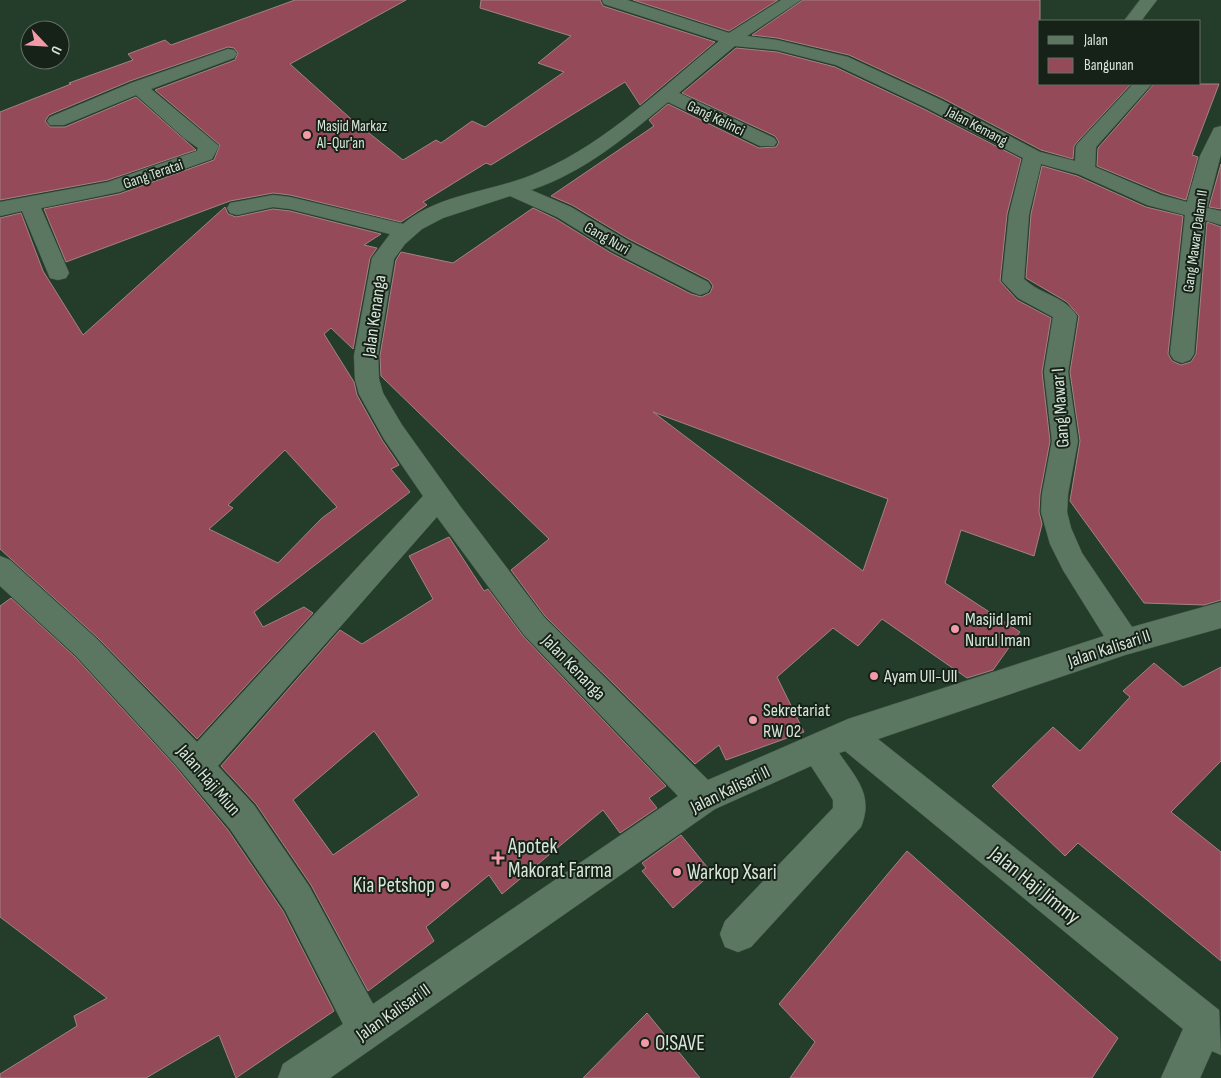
<svg xmlns="http://www.w3.org/2000/svg" width="1221" height="1078" font-family="'Sofia Sans Condensed',sans-serif">
	<rect width="100%" height="100%" fill="#243d2a"/>
	<path fill="#944a58" stroke="#a68186" fill-rule="evenodd" d="M295,0H406L290,64L350,118L403,160L436,140L441,143L472,121L485,127L564,72L538,63L571,36L480,8L481,0H600L603,6L715,42L640,105L625,82L491,165L486,163L423,202L427,205L401,222L290,195L273,193L230,201L66,262L44,209L119,194L214,160L220,145L155,90L235,60L238,53L234,48L228,47L130,81L49,115L45,121L50,127H65L136,97L196,150L108,180L0,200V112L71,84L69,83L133,60L128,54L165,40L171,45Z
		M633,0H778L729,31Z
		M803,0H1040V84H1131L1078,141L1074,146L1073,159L1041,150L942,98L849,55L777,38L752,35Z
		M736,48L777,52L835,67L926,110L1021,159L1007,214L1000,281L1017,300L1051,318L1042,372L1050,441L1040,494L1039,512L1042,524L1034,556L961,530L945,583L1020,632L993,670L967,678L882,619L858,646L833,628L777,677L804,732L726,760L719,745L695,764L545,616L511,570L549,539L381,376L380,356L396,260L401,252L453,263L533,208L556,219L611,253L691,294L701,297L710,293L713,286L709,280L629,239L572,205L551,196L654,126L649,120L668,104L759,148L776,147L779,142L775,136L682,93ZM653,412L888,499L863,571Z
		M1154,84H1219L1192,155L1198,157L1186,200L1162,193L1097,166L1098,148Z
		M1221,164V209L1209,207Z
		M1042,166L1077,176L1146,207L1183,216L1168,354L1172,361L1181,365L1191,362L1196,354L1207,222L1221,227V600L1204,605L1144,603L1070,501L1080,441L1070,372L1079,316L1067,302L1026,278L1031,214Z
		M225,207L228,214L236,217L273,209L290,211L381,234L364,245L377,248L370,258L353,349L331,328L324,334L354,382L357,395L382,440L399,465L391,469L410,492L254,612L263,627L304,607L313,613L197,739L97,637L0,549V218L21,213L43,271L83,335ZM285,450L337,507L322,518L278,563L209,529L233,508L228,505Z
		M449,537L484,591L488,589L523,636L666,786L649,798L657,808L620,833L603,810L502,894L489,875L426,927L434,941L368,991L311,885L256,804L221,766L340,630L362,644L433,599L409,556ZM374,731L419,795L333,855L293,800Z
		M11,598L75,657L174,765L228,830L283,911L334,1011L236,1078L219,1035L146,1078H0V1074L77,1026L74,1016L107,998L0,917V606Z
		M1154,663L1183,687L1221,667V761L1171,812L1221,852V961L1078,843L1065,856L992,786L1053,727L1080,751L1130,697L1123,691Z
		M681,835L712,873L673,908L642,871L646,868L642,863Z
		M907,851L1118,1038L1092,1078H790L815,1042L779,1004Z
		M647,1013L700,1078H583Z"/>
	<g fill="none" stroke-linecap="round" stroke-linejoin="round">
		<g stroke="#445a4a" stroke-width="1">
			<path id="minor" d="M602,0H627L729,33L781,0H801L747,36L777,40L848,57L941,100L1040,152L1075,161L1076,146L1079,142L1133,84H1152L1096,147L1095,167L1161,195L1187,202L1200,156L1214,128L1221,126V154L1207,208L1221,211V225L1205,220L1194,354L1190,360L1182,363L1174,360L1170,354L1185,215L1147,205L1078,174L1041,164L1029,214L1024,279C1041,295 1065,296 1077,316L1068,372L1078,441L1068,494L1067,512L1071,528L1082,553L1132,627L1221,602V628L1125,655L878,739L1219,1010L1221,1055L1212,1051L1200,1078H1161L1183,1029L845,751L839,753C856,778 874,795 861,827L751,947L738,952L725,947L720,934L725,921L833,808V800L811,766L715,809L330,1078H278L283,1064L343,1024L285,910L230,829L175,764L76,656L0,586V556L10,560L96,638L197,742L423,496L384,439L359,394L355,379L354,356L372,258L390,234L290,209L273,207L237,215L230,213L227,208L230,203L273,195L290,197L403,224C441,192 497,192 541,171C609,141 662,87 719,41L604,4ZM735,46L777,50L836,65L927,108L1023,158L1009,214L1002,281L1018,298L1053,317L1044,372L1052,441L1042,494L1041,512L1050,544L1063,570L1104,636L848,719L708,780L544,617L460,506L402,425L383,393L379,379L378,356L394,259L405,244L422,229L443,218L510,196L557,217L612,251L692,292L700,295L708,292L711,287L708,282L628,241L571,207L531,190C583,173 627,136 668,102L760,146H774L777,142L774,138L679,93ZM437,517L524,635L678,796L373,1004L309,886L254,805L218,766Z
				M1140,0H1157L1141,21H1124Z
				M228,49L234,50L237,54L234,58L151,89L219,146L212,159L119,192L41,208L69,273L66,278L58,280L50,278L22,211L0,216V202L108,182L197,151L198,148L184,138L136,95L64,125H50L47,121L50,117L131,83Z"/>
		</g>
		<use href="#minor" fill="#5c7761" fill-rule="evenodd"/>
	</g>
	<g fill="#f39aa9" stroke="#162118" stroke-width="2">
		<circle cx="307" cy="135" r="5"/>
		<circle cx="955" cy="629" r="5"/>
		<circle cx="874" cy="676" r="5"/>
		<circle cx="753" cy="720" r="5"/>
		<path d="M495.5 850.5h5v5h5v5h-5v5h-5v-5h-5v-5h5z"/>
		<circle cx="677" cy="872" r="5"/>
		<circle cx="445" cy="885" r="5"/>
		<circle cx="645" cy="1043" r="5"/>
	</g>
	<g text-anchor="middle" stroke-width="4" stroke-linejoin="round" paint-order="stroke">
		<g font-size="15" fill="#d7e6d9" stroke="#162118">
			<text transform="translate(716 118) rotate(26)" y="5">Gang Kelinci</text>
			<text transform="translate(977 126) rotate(28)" y="5">Jalan Kemang</text>
			<text transform="translate(153 174) rotate(-19)" y="5">Gang Teratai</text>
			<text transform="translate(607 238) rotate(30)" y="5">Gang Nuri</text>
			<text transform="translate(1195 241) rotate(-82)" y="5">Gang Mawar Dalam II</text>
		</g>
		<g font-size="15" fill="#d7e6d9" stroke="#162118" text-anchor="start">
			<text x="317" y="131">Masjid Markaz<tspan x="317" dy="17">Al-Qur'an</tspan></text>
		</g>
		<g font-size="18" fill="#d7e6d9" stroke="#162118">
			<text transform="translate(374 316) rotate(-82)" y="6">Jalan Kenanga</text>
			<text transform="translate(1060 408) rotate(-94)" y="6">Gang Mawar I</text>
			<text transform="translate(1109 648) rotate(-18)" y="6">Jalan Kalisari II</text>
			<text transform="translate(574 667) rotate(46)" y="6">Jalan Kenanga</text>
			<text transform="translate(209 780) rotate(49)" y="6">Jalan Haji Miun</text>
			<text transform="translate(730 789) rotate(-26)" y="6">Jalan Kalisari II</text>
			<text transform="translate(393 1012) rotate(-35)" y="6">Jalan Kalisari II</text>
		</g>
		<g font-size="18" fill="#d7e6d9" stroke="#162118" text-anchor="start">
			<text x="965" y="625">Masjid Jami<tspan x="965" dy="21">Nurul Iman</tspan></text>
			<text x="884" y="682">Ayam Ull-Ull</text>
			<text x="763" y="716">Sekretariat<tspan x="763" dy="21">RW 02</tspan></text>
		</g>
		<g font-size="21" fill="#d7e6d9" stroke="#162118" text-anchor="start">
			<text x="508" y="853">Apotek<tspan x="508" dy="24">Makorat Farma</tspan></text>
			<text x="687" y="879">Warkop Xsari</text>
			<text x="435" y="892" text-anchor="end">Kia Petshop</text>
			<text x="655" y="1050">O!SAVE</text>
		</g>
		<g font-size="21" fill="#d7e6d9" stroke="#162118">
			<text transform="translate(1035 885) rotate(39)" y="7">Jalan Haji Jimmy</text>
		</g>
	</g>
	<rect x="1038" y="20" width="162" height="65" fill="#162118" stroke="#637065"/>
	<rect x="1048" y="36" width="25" height="8" fill="#5c7761" stroke="#637065"/>
	<text x="1084" y="45" font-size="15" fill="#d7e6d9">Jalan</text>
	<rect x="1048" y="58" width="25" height="15" fill="#944a58" stroke="#637065"/>
	<text x="1084" y="70" font-size="15" fill="#d7e6d9">Bangunan</text>
	<g transform="translate(45 45) rotate(115)"><circle r="24" fill="#162118" stroke="#637065"/>
	<path d="M0-4L9 19L0 12L-9 19Z" fill="#f39aa9"/>
	<text y="-8" font-size="14" font-weight="bold" text-anchor="middle" fill="#d7e6d9">U</text>
	</g>
</svg>
